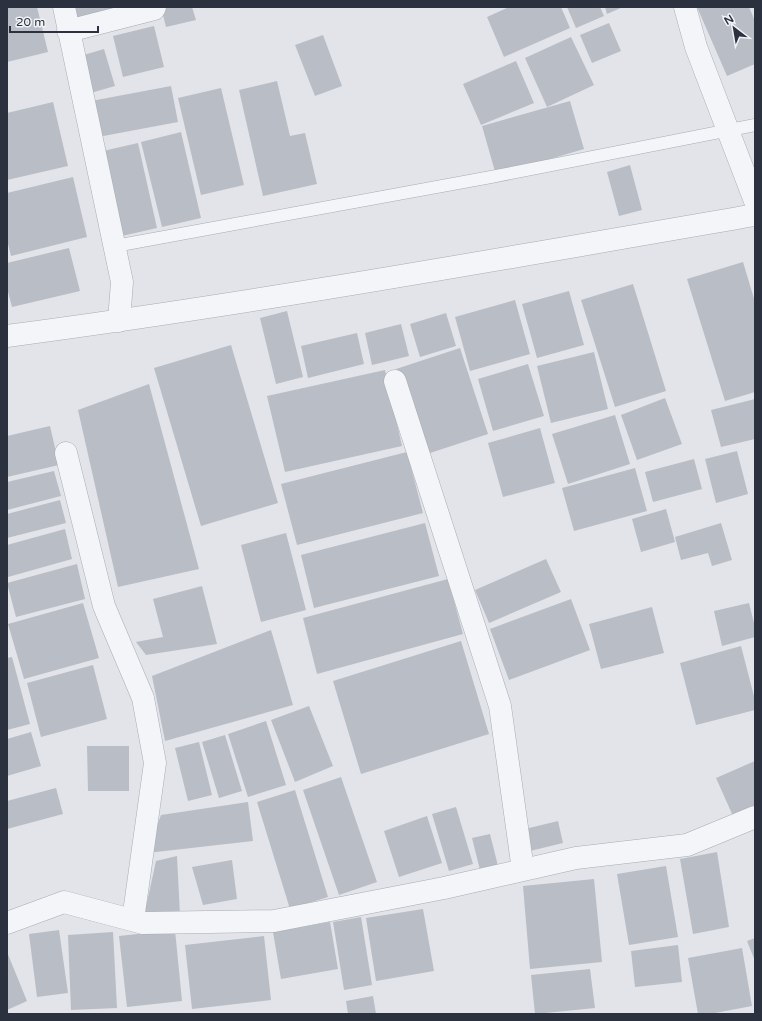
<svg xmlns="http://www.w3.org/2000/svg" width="762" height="1021" font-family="'Varela Round',sans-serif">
	<rect width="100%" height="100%" fill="#e2e4e9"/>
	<path fill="#b9bdc5" d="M7,7H37L48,52L7,62Z
		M70,7H112L115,15L76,26Z
		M161,7H192L196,20L166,27Z
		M509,7H561L570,28L504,57L487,17Z
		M567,7H600L604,16L576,28Z
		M605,7H623L607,14Z
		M697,7H749L755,21V64L727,76Z
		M609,23L621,51L592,63L580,35Z
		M154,26L164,67L123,77L113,36Z
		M323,35L342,86L315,96L295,45Z
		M571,37L594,85L547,107L525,58Z
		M104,49L115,86L87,94L77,57Z
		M516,61L534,103L481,125L463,84Z
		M277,81L290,136L305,133L317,184L263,196L239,90Z
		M171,86L178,122L98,137L91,101Z
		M221,88L244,185L201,195L178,98Z
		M570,101L584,149L496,175L482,126Z
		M53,102L68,166L7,180V113Z
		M181,132L201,218L162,227L141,142Z
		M138,143L157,228L122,236L103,151Z
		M630,165L642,210L619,216L607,172Z
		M73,177L87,237L11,256L7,240V193Z
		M69,248L80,291L12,307L7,288V263Z
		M743,262L755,302V392L725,401L687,279Z
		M633,284L666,391L615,407L581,300Z
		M569,291L584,345L537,358L522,304Z
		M515,300L530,354L470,371L455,317Z
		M287,311L303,377L276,384L260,318Z
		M446,313L456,346L420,357L410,324Z
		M401,324L409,356L372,365L365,333Z
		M357,333L364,364L308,378L301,346Z
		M231,345L278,503L201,526L154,368Z
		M460,348L488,434L424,455L396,369Z
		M594,352L608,409L551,423L537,366Z
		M528,364L544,416L493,431L478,379Z
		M385,370L402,446L285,472L267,396Z
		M149,384L199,569L118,587L78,410Z
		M665,398L682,444L637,460L621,415Z
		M755,399V439L721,447L711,410Z
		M615,415L630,464L568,484L552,434Z
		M50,426L59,465L7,477V436Z
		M540,428L555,483L503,497L488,443Z
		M737,451L748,494L716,503L705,459Z
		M407,452L423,513L297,545L281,484Z
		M694,459L702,489L653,502L645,472Z
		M635,468L647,511L574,531L562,488Z
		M54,471L61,496L7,510V482Z
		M60,500L66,523L7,538V514Z
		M666,509L675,542L641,552L632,519Z
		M425,523L439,576L314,608L301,555Z
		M721,523L732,560L712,566L708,553L681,560L675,537Z
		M65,529L72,559L8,577L7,545Z
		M286,533L306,610L261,622L241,545Z
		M546,559L561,592L489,623L475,590Z
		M77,564L85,599L16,617L7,583Z
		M448,579L463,634L317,674L303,618Z
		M202,586L217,644L146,655L136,642L163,637L153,599Z
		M571,599L590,650L509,680L490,629Z
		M83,603L99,658L24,679L8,624Z
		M749,603L755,627V637L722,646L714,611Z
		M652,607L664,653L601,669L589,624Z
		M271,630L293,705L165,741L152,676Z
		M461,641L489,734L361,774L333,681Z
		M741,646L755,700V710L696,725L680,663Z
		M12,657L30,724L7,730V658Z
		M93,665L107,719L41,737L27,683Z
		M309,706L333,766L295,782L271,720Z
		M266,721L286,785L248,797L228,734Z
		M31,732L41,766L7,776V739Z
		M225,735L242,791L219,798L202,742Z
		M199,742L212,795L188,801L175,748Z
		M87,746H129V791H88Z
		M755,761V807L733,816L716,778Z
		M341,777L377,882L339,895L303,790Z
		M56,788L63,814L7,829V801Z
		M295,790L328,897L290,909L257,802Z
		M248,802L253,841L147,853L161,815Z
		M456,807L473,864L449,871L432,814Z
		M427,816L442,863L399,877L384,831Z
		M558,821L563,843L530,851L525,829Z
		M490,834L499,870L481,874L472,838Z
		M717,852L729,927L693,934L680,859Z
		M177,856L180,915L144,916L156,861Z
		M232,860L237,899L203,905L192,867Z
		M666,866L678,937L629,945L617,874Z
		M594,879L602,962L530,969L523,886Z
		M423,909L434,971L376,981L366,918Z
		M361,917L372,985L344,990L333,922Z
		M330,922L338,969L281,979L273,932Z
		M59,930L68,993L37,997L29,934Z
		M175,930L182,1001L127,1007L119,936Z
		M113,932L117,1008L71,1010L68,935Z
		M264,936L271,1000L192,1009L185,945Z
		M755,938V961L747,941Z
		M678,945L682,982L635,987L631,951Z
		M742,948L752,1006L710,1014H698L688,958Z
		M7,952L27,1001L7,1010Z
		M590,969L595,1008L535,1014L531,975Z
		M373,996L376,1014H348L346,1001Z"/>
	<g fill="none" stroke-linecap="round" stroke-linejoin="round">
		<g stroke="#a7abb3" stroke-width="13">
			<path id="service" d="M115,246L491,177L755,125"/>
		</g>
		<g stroke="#a7abb3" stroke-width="23">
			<path id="minor" d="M64,7L122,282L119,321
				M685,7L696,47L755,201
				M68,31L154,9L155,7
				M395,381L500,706L523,870
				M66,453L104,606L143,698L155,763L133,920
				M7,923L64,902L143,923L274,921L444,888L576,858L687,845L755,817"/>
		</g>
		<g stroke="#a7abb3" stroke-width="23">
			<path id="tertiary" d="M7,336C257,303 506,258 755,215"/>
		</g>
		<use href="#service" stroke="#f4f5f8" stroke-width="12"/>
		<use href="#minor" stroke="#f4f5f8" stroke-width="22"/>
		<use href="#tertiary" stroke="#f4f5f8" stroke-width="22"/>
	</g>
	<rect width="762" height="1021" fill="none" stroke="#2b313f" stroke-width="16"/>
	<g transform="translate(734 28) rotate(329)" stroke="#f1f3f6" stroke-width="3" paint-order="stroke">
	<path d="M0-3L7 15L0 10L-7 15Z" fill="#2b313f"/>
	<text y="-6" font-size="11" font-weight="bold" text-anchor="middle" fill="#2b313f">N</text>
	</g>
	<path d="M10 26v6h88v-6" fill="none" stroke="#2b313f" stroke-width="2"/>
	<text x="16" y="26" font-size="12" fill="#2b313f" stroke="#f1f3f6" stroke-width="3" paint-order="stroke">20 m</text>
</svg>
